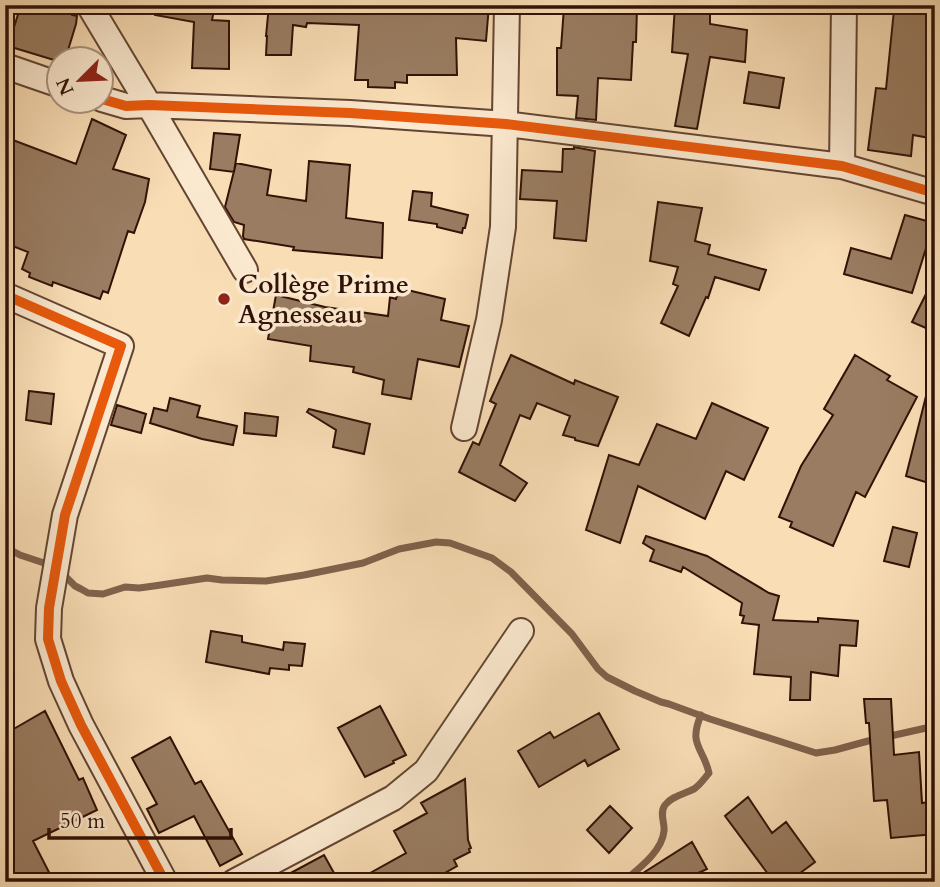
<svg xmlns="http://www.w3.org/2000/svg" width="940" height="887" font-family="Cardo,serif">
	<rect width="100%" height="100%" fill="#f9ddb5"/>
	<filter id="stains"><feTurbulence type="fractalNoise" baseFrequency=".00286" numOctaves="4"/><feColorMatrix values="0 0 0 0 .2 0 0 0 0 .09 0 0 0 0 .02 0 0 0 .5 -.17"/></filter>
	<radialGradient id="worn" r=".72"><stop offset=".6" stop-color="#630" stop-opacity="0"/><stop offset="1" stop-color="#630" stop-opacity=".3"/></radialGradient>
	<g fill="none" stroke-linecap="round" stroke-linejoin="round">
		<path stroke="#80624c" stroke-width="7" d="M5,547L20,555L56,567L75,586L81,589L88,593L103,594L125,587L139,588L154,586L207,578L222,580L266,581L304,575L363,563L399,549L436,542L450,543L492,558L511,572L572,634L598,669L607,677L635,691L661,702L669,704L710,719L816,753L835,750L868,741L935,726
			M623,882C638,869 662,852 664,831C665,823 659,813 665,805C672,796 684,794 694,789C700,785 704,779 709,773C703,747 688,745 701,715"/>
	</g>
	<path fill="#997c61" stroke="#311206" stroke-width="2" d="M21,5H43L72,14V15L77,16L76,24L65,60H54L8,46Z
		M156,5H215L212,20L229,21V69L192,68L194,22L155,15Z
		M269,5H489L486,41L456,38L457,75H407V83L395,82V88L368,87V80H355L359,25L307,23L306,27L293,25L291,55H266L267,36H266Z
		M675,5H710V24L747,30L745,62L710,57L697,129L675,126L688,54L672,52Z
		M605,6L637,8L636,42H633L631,80L598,78L596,120L576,118L578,96L557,95V48H561L564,7L605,10Z
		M894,10L935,13V139L913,135L911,156L868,150L876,88L886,89Z
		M749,72L784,78L779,108L744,103Z
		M92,119L126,135L113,169L149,179L145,202L134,233L128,231L108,293L103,291L100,299L53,282L52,286L29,277L30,273L22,269L28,252L5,243V137L76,164Z
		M214,133L240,135L234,172L210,169Z
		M574,147L595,151L586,241L554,238L557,201L520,199L522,170L562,172L563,149H574Z
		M309,161L350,165L346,218L383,223L382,258L293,250L294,247L244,239L243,236L244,225L234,222L225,207L236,163L271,170L267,195L306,201Z
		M413,191L432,193L431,206L468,215L465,228H463L462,233L437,227V224L409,220Z
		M658,202L702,208L695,241L710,245L708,254L766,270L759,290L715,277L708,298L706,297L689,336L661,323L678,286L673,284L678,267L650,261Z
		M905,215L934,223L912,293L844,274L851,248L891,259Z
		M935,276V332L912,322Z
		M399,288L445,299L441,320L469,326L459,367L418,359L411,399L382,394L384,380L353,372L354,367L310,361L311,346L268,339L276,295L325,307L388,316L390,297L396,299Z
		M511,355L574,384L575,380L618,397L598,446L575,440V438L563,435L570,416L537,403L530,419L520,415L500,465L527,483L515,501L459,472L473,442L479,445L496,404L490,401Z
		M855,355L890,376L887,380L917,397L865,497L856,492L833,546L790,527L792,522L779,517L801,466L833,415L824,409Z
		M928,388L935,389V485L906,476Z
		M29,391L54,394L51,424L26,420Z
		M170,398L200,406L197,417L237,426L233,445L202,439L150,423L154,408L167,411Z
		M712,403L768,428L744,480L726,471L705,519L638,486L620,543L586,530L609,455L639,465L657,424L696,439Z
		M117,405L146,414L141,433L111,425Z
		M309,409L370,424L364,454L333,447L336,430L307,412Z
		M245,413L278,417L276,436L244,433Z
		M893,527L917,533L909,567L884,561Z
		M646,536L707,556L769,593L779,596L773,620L818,622V618L858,621L856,646L840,645L838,676L811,672L810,700H790L791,677L754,674L759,625L742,623L744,616L740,615L742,603L683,567L681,572L650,561L654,550L643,543Z
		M211,631L242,636V642L283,650L284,642L305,644L302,666L289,665V670L270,668L269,674L206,662Z
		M864,699H891L894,755L919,752L922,803L935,801V834L891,838L887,800L874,801L869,723H866Z
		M380,706L406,755L393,761L394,763L365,777L338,728Z
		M45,711L79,780L83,778L97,810L33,841L54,882H5V734Z
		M599,713L619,749L588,766L585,760L539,787L518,751L550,732L554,738Z
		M170,737L195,784L201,781L242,854L220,866L194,816L159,833L147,809L157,804L132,758Z
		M465,779L468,840L471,848L469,849L470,852L454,860L457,866L429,882H354L406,853L394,831L427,813L421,803Z
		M748,797L772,833L786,822L815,862L788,882H774L725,816Z
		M610,806L632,828L609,853L587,830Z
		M692,842L707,869L679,882H629Z
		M324,855L339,882H274Z"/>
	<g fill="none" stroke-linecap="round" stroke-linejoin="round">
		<g stroke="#634532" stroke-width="28">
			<path id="street" d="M89,5L149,105L245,270
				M5,66L60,85
				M102,99L126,106L149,105L350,113L506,124L842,166L935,193
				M842,166L844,5
				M5,295L121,346L65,515L49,608L48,639L61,681L81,725L165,882
				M464,428L489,320L503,227L507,5
				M234,882L393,798L426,771L521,631"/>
		</g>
		<use href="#street" stroke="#fbe9cf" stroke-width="24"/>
		<g stroke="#fbe9cf" stroke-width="15">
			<path id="cycleway" d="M102,99L126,106L149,105L350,113L506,124L842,166L935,193
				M5,295L121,346L65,515L49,608L48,639L61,681L81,725L165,882"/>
		</g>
		<use href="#cycleway" stroke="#e8590c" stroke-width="10"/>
	</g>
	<circle fill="#8f2418" stroke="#fbe9cf" stroke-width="2.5" cx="224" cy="299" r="7"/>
	<g text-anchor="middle" stroke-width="7" stroke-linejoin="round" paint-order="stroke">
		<g font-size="26" font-weight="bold" fill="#311206" stroke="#fbe9cf" text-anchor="start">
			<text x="238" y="293">Collège Prime<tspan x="238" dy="30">Agnesseau</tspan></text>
		</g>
	</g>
	<rect width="940" height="887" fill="none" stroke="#f9ddb5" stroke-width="28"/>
	<rect x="7" y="7" width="926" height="873" fill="none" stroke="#311206" stroke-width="3.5"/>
	<rect x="14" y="14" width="912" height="859" fill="none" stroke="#311206" stroke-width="2"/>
	<g transform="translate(80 80) rotate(246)"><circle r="33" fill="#fbe9cf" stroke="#aa937f" stroke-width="2"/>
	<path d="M0-5L12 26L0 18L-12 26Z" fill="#8f2418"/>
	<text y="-10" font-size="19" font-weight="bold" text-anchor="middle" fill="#311206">N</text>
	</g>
	<path d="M49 828v10h182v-10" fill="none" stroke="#311206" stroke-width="3.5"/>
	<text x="60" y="828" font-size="21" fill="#311206" stroke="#fbe9cf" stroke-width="5" paint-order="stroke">50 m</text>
	<rect width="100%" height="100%" filter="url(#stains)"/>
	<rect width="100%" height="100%" fill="url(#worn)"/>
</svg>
